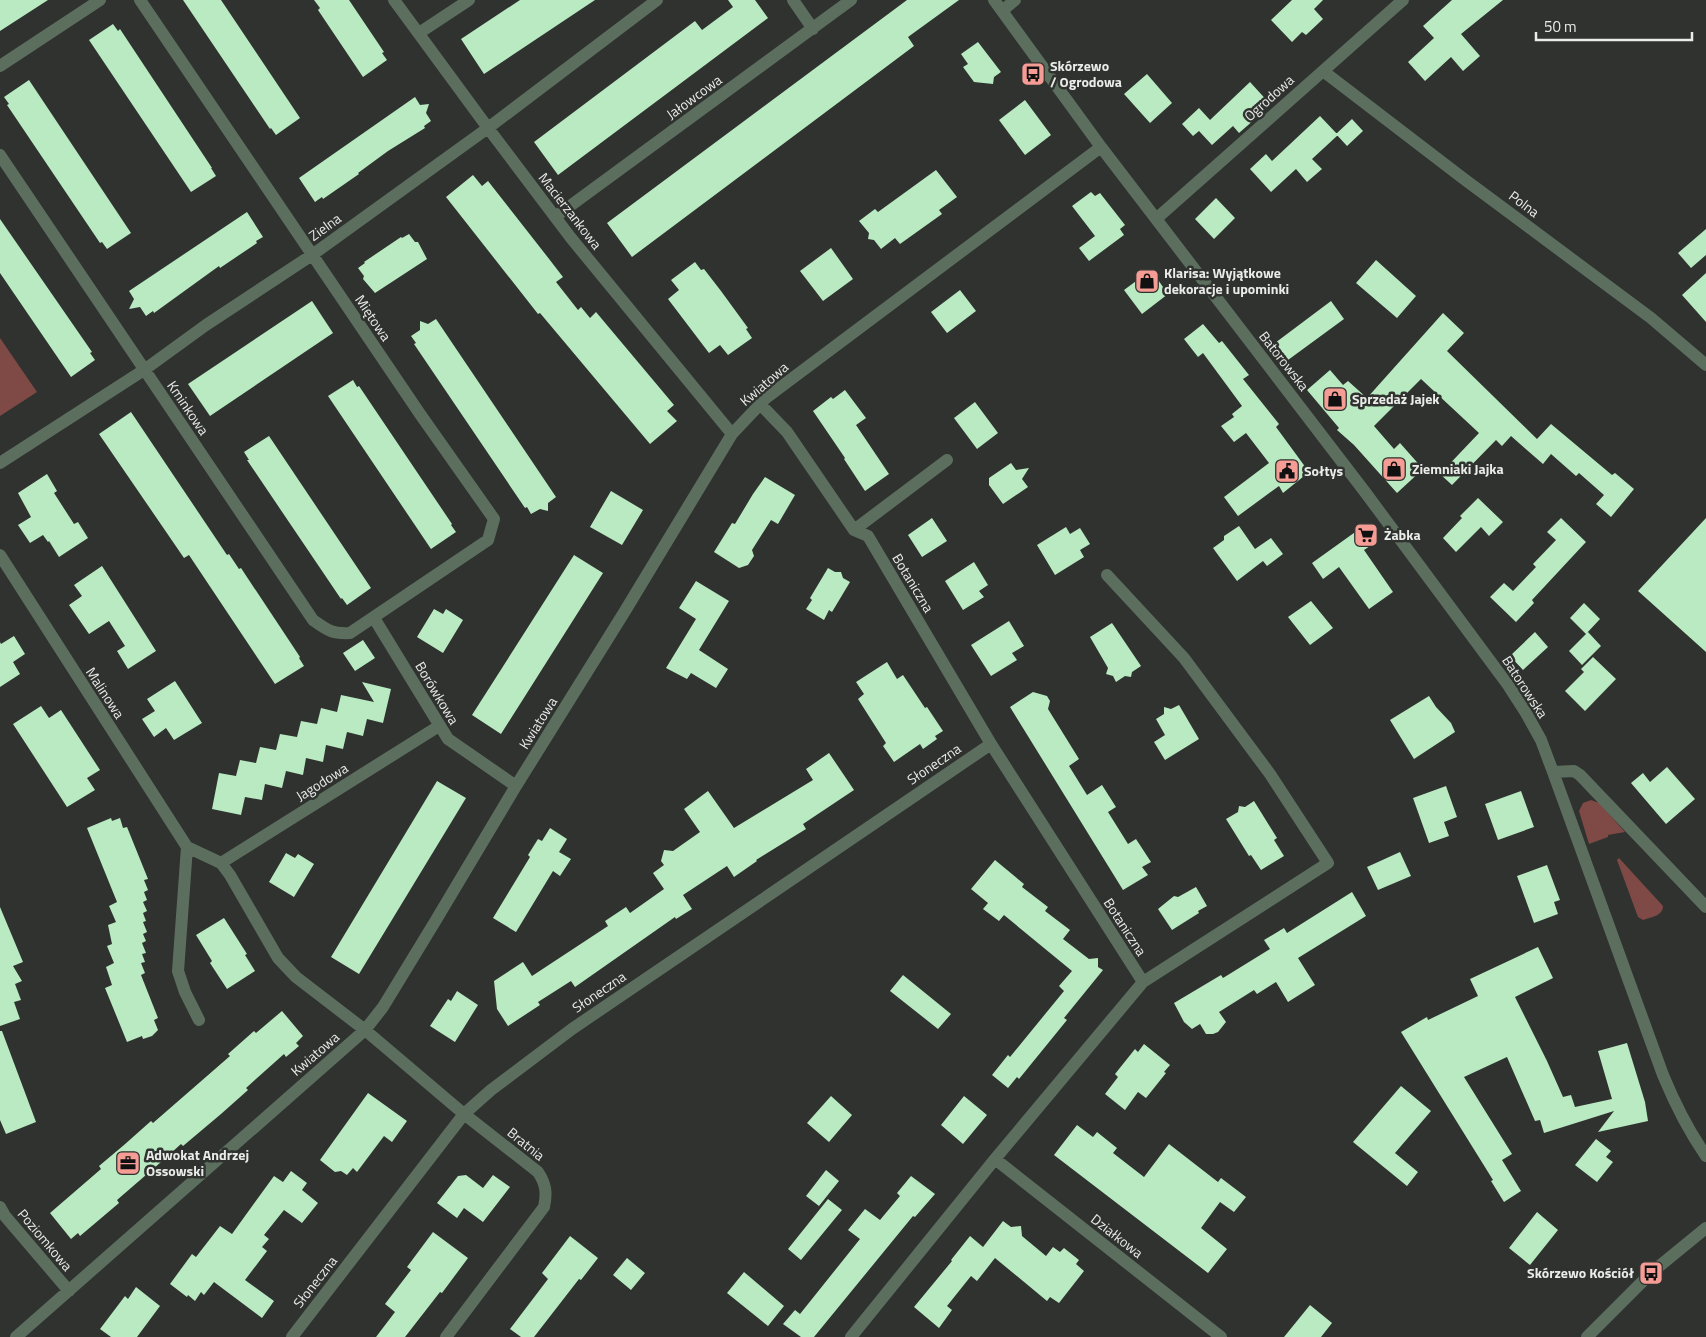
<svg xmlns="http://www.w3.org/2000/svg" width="1706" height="1337" font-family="'Titillium Web',sans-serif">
	<rect width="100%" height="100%" fill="#2f322f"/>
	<path fill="#7f4945" d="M0,338L37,392L0,416Z
		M1591,800L1599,803L1625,832L1608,835V837L1589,844L1579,811L1583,803Z
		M1619,858L1663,906C1663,916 1651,917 1643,920L1638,917L1617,860Z"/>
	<path fill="#b9eac2" d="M0,0H48L0,31Z
		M183,0H221L300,118L276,135L271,128L270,129Z
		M314,0H349L384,52L382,53L387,60L363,77L318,10L320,8Z
		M520,0H595L484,74L461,39Z
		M728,0H755L768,18L558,175L534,142L695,21L702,30L733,7Z
		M907,0H959L908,37L914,46L632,257L607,223Z
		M1292,0H1323L1314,9L1323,19L1306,35L1302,32L1292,42L1271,20Z
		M1452,0H1503L1461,34L1480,56L1463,71L1451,57L1425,81L1408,62L1434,38L1423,26Z
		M113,24L118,31L120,29L212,168H211L216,176L191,192L89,40Z
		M978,42L1001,72L994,77L993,84L974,82L963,67L968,64L961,54Z
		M1147,74L1172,103L1150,123L1124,94Z
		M29,80L131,233L107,249L102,242L100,243L7,105L9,104L4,97Z
		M1250,82L1271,105L1239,133L1233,126L1212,145L1199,131L1193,136L1182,124L1199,108L1210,120Z
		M415,97L420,105L429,104L426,113L431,121L424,126L425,128L388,151L358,173L359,174L323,199L322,197L315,202L299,178Z
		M1025,100L1051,135L1025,155L999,120Z
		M1320,116L1338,135L1312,159L1322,169L1307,182L1296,169L1271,192L1250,169L1266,154L1272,161Z
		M1352,119L1363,131L1347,146L1336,134Z
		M936,170L957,197L939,210L942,214L900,244L895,238L881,249L874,240L868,239L869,233L859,221L875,209L878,212Z
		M473,175L482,186L488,181L546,255L563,277L556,282L578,310L581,307L590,318L596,312L674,405L667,411L677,421L650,444L540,313L538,314L446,197Z
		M1091,192L1095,196L1100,193L1125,225L1120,229L1124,235L1089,261L1079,248L1095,236L1072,206Z
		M1216,198L1235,218L1214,239L1195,219Z
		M247,212L263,237L256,241L257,243L220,268L219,266L154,313L153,311L146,316L140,307L129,309L134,299L129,291Z
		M0,219L92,352L90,353L95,360L71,377L0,273Z
		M1706,229V255L1691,268L1678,253Z
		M409,234L415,242H418L427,259L375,293L363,279L364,276L358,268L365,263L364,262L401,237L402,238Z
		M831,248L853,279L823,301L800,271Z
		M1376,260L1416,296L1397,318L1356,283Z
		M695,262L701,270L704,269L721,291L748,328L746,329L752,338L728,355L720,345L709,353L668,299L679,290L671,280Z
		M1151,270L1168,294L1142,314L1124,290Z
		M1706,273V322L1682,295Z
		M960,290L976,311L947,333L931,312Z
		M312,301L333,333L210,416L188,384Z
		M1331,301L1344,319L1288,360L1275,343Z
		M1443,313L1464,333L1447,351L1537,439L1551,424L1612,475L1615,473L1634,489L1611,517L1596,504L1604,495L1579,473L1576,476L1551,454L1543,464L1511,436L1502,446L1496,440L1452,485L1440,474L1479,433L1421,379L1374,426L1394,449L1400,443L1423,469L1397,493L1354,445L1337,430L1339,428L1307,390L1330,370L1343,385L1348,381L1367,398Z
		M436,319L556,497L548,503V511L540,509L531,514L527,507L525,508L414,344L416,343L411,336L420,330V321L428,324Z
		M1203,324L1219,343L1222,341L1249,375L1243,379L1279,424L1276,427L1309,472L1283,493L1279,486L1238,516L1224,497L1269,463L1246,433L1234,442L1221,426L1234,417L1232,414L1242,406L1203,353L1198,357L1184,339Z
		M353,380L357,387L359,386L452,524L451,525L456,532L431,549L328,396Z
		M845,390L866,418L856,425L889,474L865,491L844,459L845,458L813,411L831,397L833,399Z
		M975,402L998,433L977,449L954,418Z
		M131,412L227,555L229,554L239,569L241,568L300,657L299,658L304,666L275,684L189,555L184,558L99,434Z
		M269,436L371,588L347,605L342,598L341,599L247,460H249L244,452Z
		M1011,463L1016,470L1029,468L1022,479L1028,487L1003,504L989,485V478Z
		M47,474L57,491L54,493L74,524L78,522L88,538L59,557L49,541L48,542L43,535L30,543L18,525L31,517L18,493Z
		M765,477L795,495L778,524L771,520L752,550L754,556L748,565L739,568L714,552L732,523L735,524L753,494Z
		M611,491L643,510L622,545L590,527Z
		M1478,498L1503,522L1489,536L1481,527L1456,552L1443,538L1462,518L1460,516Z
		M932,518L947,541L922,557L908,535Z
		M1561,518L1586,542L1532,600L1534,603L1516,622L1490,597L1504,583L1513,591L1536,567L1533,564L1556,540L1547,532Z
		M1706,518V652L1638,591Z
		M1365,525L1376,542L1364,550L1393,592L1369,609L1339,567L1323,579L1312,563Z
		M1239,526L1255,549L1271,538L1283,554L1267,566L1263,561L1237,581L1213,548L1224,540V536Z
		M1066,527L1070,534L1080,528L1090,544L1080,550L1084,557L1055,575L1037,545Z
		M574,555L603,573L501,734L472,715Z
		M974,562L988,585L979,591L984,597L963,610L945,581Z
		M102,566L156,651L128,669L117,651L125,646L109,621L89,634L69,605L82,596L74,585Z
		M828,568L835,572H841L843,578L850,582L832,612L829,610L824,620L806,609L812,600L810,598Z
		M696,581L729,601L699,650L728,669L716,688L691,673L687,679L666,668L696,619L679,608Z
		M1311,601L1333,628L1310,645L1288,617Z
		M1584,603L1600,619L1586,634L1570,618Z
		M434,609L443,614L446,609L463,620L443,653L417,637Z
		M1009,621L1024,646L1012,653L1017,660L991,676L971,645Z
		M1112,623L1141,666L1132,672L1131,677L1125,676L1116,682L1113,676L1106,674L1108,668L1090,637Z
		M1535,632L1548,647L1523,670L1510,656Z
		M1588,632L1601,646L1582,665L1569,651Z
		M14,636L25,654L13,662L20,674L0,687V642L1,644Z
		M363,640L375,658L355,671L343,653Z
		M1593,657L1616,679L1585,711L1565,691L1584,672L1581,669Z
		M887,662L897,679L903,675L925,708L927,707L943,731L935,736L937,739L923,749L920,744L894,762L883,746L886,743L858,699L864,694L856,682Z
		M175,681L202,723L174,740L166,728L154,737L142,719L155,711L147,699Z
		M362,682L391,689L383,723L367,719L363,736L347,732L343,749L326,745L323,762L306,758L303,775L286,771L282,788L265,784L262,800L245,797L241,815L212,809L219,773L236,776L240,760L256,763L260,747L276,750L280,734L297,737L301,721L317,724L321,708L337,712L341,695L374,702Z
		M1033,692L1047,696L1050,701L1048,709L1079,759L1069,766L1087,795L1102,785L1116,807L1108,812L1128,844L1136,839L1151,862L1142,867L1148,875L1123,890L1010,707Z
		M1429,696L1436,707L1451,723L1455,732L1414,759L1390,720Z
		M1179,705L1199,739L1165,760L1154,742L1165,735L1156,719L1164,714V707L1171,709Z
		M41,706L49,718L61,710L100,770L87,778L95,790L67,807L13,724Z
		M829,753L854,790L803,824L806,829L756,860L757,861L734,877L727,866L683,895L692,909L676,919L675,917L575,987L571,981L538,1002L540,1005L508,1026L497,1009L494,981L523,962L532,976L608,926L605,921L626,907L630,913L664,889L653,873L664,865L661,861L664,850L673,851L700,832L684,809L708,791L734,828L813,780L806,769Z
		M1667,767L1695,799L1666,824L1631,783L1643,773L1650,782Z
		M437,781L466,798L359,974L331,957Z
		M1446,786L1457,817L1444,822L1449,836L1429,843L1413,798Z
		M1521,791L1534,827L1498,840L1485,804Z
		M1254,801L1277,838L1274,840L1284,856L1261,870L1251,855L1249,856L1226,819L1238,812L1239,806L1245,807Z
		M111,818L112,821L120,818L123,828L127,827L148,879L144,880L148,890L144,892L147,900L143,902L147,911L143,913L146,921L143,922L147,932L143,934L146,941L142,943L146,953L142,954L145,962L141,963L145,973L141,975L158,1018L154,1020L158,1030L152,1036L143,1039L142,1036L127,1042L105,988L112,985L106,967L114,963L107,946L112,944L108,925L116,922L109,906L117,902L87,828Z
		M550,828L567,839L559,852L571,859L560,876L553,871L516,932L493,918L530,857L528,855L538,839L542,841Z
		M1400,852L1411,876L1378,890L1367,867Z
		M286,853L295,858L298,854L314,864L294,897L269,882Z
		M995,860L1024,884L1022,887L1048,907L1045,911L1070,930L1063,939L1089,959L1098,958V967L1103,970L1064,1018L1067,1020L1019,1079L1017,1077L1008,1088L992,1075L1008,1055L1010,1057L1064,991L1059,986L1072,971L1004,915L999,921L983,909L988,903L971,889Z
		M1547,865L1560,900L1554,902L1558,914L1534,923L1517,876Z
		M1196,887L1207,906L1198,911L1199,913L1172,930L1158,909L1174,896L1178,897Z
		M1352,892L1366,916L1298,958L1315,985L1288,1002L1276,982L1257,994L1254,990L1219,1012L1226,1022L1218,1032L1213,1034H1206L1200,1024L1192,1029L1184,1022L1174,1003L1221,975L1223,978L1270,949L1264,940L1284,928L1287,933Z
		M0,907L23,962L13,966L22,981L15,984L21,1000L14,1002L20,1019L0,1026Z
		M224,918L247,954L245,955L255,971L227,989L210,963L212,961L196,935Z
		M1538,947L1553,978L1515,997L1547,1061L1563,1097L1571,1095L1575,1107L1612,1099L1598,1051L1627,1043L1645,1102L1648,1121L1598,1132L1614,1111L1544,1133L1540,1120L1535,1121L1507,1057L1464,1077L1512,1154L1502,1160L1521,1191L1504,1202L1491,1181L1493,1180L1401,1032L1427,1017L1428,1020L1478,996L1470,979Z
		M903,975L951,1014L938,1029L890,991Z
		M457,991L478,1005L455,1042L430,1026L448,999L451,1001Z
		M282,1011L303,1036L296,1043L299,1046L286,1057L284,1054L246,1088L248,1090L221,1114L183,1146L181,1144L161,1162L117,1200L119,1203L80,1236L78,1233L71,1239L50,1213L101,1169L99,1166L124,1145L151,1121L153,1123L230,1056L228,1054L254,1031L256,1033Z
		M0,1031H2L36,1122L6,1134L0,1120Z
		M1144,1044L1170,1065L1164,1072L1166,1073L1146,1098L1138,1092L1125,1110L1105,1094L1118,1077L1115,1074L1135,1049L1138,1052Z
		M1401,1086L1431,1111L1395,1153L1418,1172L1407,1186L1353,1142Z
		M368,1093L407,1121L392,1142L384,1136L357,1172L353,1168L347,1175L341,1171L335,1172L320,1160Z
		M831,1096L852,1115L829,1142L807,1123Z
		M964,1096L987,1115L963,1144L941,1125Z
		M1077,1125L1093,1137L1097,1132L1117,1148L1113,1153L1144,1177L1169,1144L1218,1182L1221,1178L1246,1197L1234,1212L1220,1202L1201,1228L1227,1249L1208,1273L1054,1155Z
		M1596,1139L1611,1151L1606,1157L1613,1162L1597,1182L1575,1165Z
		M826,1170L839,1181L819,1206L806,1196Z
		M291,1171L307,1183L302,1190L318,1203L302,1223L284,1210L264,1235L269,1239L262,1247L267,1251L245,1280L274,1301L262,1318L214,1282L204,1295L201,1292L195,1301L188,1295L187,1297L170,1284L192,1254L196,1257L220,1226L232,1234L274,1176L283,1182Z
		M466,1175L483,1188L493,1175L510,1187L483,1222L464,1208L457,1218L437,1203L458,1176Z
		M911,1176L935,1194L915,1217L913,1216L814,1337H801L783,1324L795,1310L800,1314L860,1239L848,1230L865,1209L880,1220L900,1196L897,1193Z
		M828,1199L842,1210L801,1260L788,1249Z
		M1537,1212L1558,1230L1530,1265L1509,1248Z
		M1003,1221L1011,1227L1021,1226L1022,1236L1046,1256L1053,1247L1060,1252L1064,1248L1079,1260L1076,1264L1084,1271L1059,1303L1050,1297L1047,1301L995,1258L977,1281L971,1276L947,1306L952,1310L939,1328L914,1307L952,1261L951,1260L970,1236L983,1247Z
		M433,1232L468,1258L442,1293L440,1292L405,1337H376L395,1312L385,1304L411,1270L407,1267Z
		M570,1236L598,1258L581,1280L579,1279L534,1337H521L510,1329L548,1279L542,1273Z
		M627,1258L645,1273L631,1290L613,1275Z
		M744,1272L784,1306L768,1326L727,1293Z
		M136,1287L160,1306L137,1337H111L100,1329L125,1296L128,1299Z
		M1310,1305L1332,1323L1321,1337H1284Z"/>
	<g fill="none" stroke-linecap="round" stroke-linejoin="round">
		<path stroke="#5c6f5f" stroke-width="12" d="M394,0L488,128L571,238L732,434
			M793,0L813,29
			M994,0L1101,147L1365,492L1508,685L1526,713L1541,740L1553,772L1663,1075C1675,1104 1688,1130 1706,1156
			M1002,11L1015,0
			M419,33L469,0
			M0,66L100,0
			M1323,71L1464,179L1651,318L1706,365
			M0,155L313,620C327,630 332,634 350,633L488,540L494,519L420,414L140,0
			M555,217L851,0
			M1156,219L1403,0
			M760,404L787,432L854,530L868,536L991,744L1143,982
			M0,463L144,370L206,325L312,255L488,128L657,0
			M854,530L947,460
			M0,555L187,847L221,863L230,875L278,958L296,977L365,1030L464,1114L538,1172C546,1184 547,1193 544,1207L446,1337
			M374,618L448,739L516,786
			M1553,772L1574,771L1580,775L1706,907
			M187,847L178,971L185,992L199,1020
			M221,863L439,726
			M995,1159L1221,1337
			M0,1207L5,1216L69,1291
			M16,1337L365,1030L383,1007L436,920L516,786L625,611L732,434L766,398L1101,147
			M292,1337L464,1114L491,1090L572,1029L991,744
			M851,1337L995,1159L1143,982L1328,863L1270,774L1184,658L1107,575
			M1587,1337L1651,1273L1706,1228"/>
	</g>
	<defs>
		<g id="bus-square" transform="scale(1.25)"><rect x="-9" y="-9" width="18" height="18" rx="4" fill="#f59c94" stroke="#2f322f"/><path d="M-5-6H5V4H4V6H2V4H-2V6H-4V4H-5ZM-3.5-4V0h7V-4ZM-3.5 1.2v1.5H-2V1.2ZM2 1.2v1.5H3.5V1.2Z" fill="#111"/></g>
		<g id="shop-square" transform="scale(1.25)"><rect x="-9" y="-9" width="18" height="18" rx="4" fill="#f59c94" stroke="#2f322f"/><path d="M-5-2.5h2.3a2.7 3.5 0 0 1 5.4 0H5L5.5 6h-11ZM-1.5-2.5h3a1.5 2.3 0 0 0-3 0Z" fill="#111"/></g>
		<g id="civic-square" transform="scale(1.25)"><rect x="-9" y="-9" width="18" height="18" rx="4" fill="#f59c94" stroke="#2f322f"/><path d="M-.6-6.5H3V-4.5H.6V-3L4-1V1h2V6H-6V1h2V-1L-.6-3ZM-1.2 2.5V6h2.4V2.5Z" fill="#111"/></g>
		<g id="supermarket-square" transform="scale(1.25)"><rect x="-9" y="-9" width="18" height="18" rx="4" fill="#f59c94" stroke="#2f322f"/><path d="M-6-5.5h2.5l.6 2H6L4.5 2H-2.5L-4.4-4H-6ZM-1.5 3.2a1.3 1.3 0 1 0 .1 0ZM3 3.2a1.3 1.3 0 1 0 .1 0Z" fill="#111"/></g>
		<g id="office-square" transform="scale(1.25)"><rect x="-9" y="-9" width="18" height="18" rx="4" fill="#f59c94" stroke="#2f322f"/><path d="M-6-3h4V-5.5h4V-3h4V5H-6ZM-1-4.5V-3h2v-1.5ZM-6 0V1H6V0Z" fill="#111"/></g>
	</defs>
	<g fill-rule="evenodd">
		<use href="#bus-square" x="1033" y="74"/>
		<use href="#shop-square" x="1147" y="281"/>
		<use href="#shop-square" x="1335" y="399"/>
		<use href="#shop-square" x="1394" y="469"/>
		<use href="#civic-square" x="1287" y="471"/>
		<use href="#supermarket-square" x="1366" y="535"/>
		<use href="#office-square" x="128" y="1163"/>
		<use href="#bus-square" x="1651" y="1273"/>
	</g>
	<g text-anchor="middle" stroke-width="5" stroke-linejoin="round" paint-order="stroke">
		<g font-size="14" font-weight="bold" fill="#eaecea" stroke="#2f322f" text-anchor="start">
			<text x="1050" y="71">Skórzewo<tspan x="1050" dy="16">/ Ogrodowa</tspan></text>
			<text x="1164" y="278">Klarisa: Wyjątkowe<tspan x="1164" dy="16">dekoracje i upominki</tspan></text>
			<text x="1352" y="404">Sprzedaż Jajek</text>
			<text x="1412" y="474">Ziemniaki Jajka</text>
			<text x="1304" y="476">Sołtys</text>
			<text x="1384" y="540">Żabka</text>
			<text x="146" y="1160">Adwokat Andrzej<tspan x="146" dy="16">Ossowski</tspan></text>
			<text x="1634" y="1278" text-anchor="end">Skórzewo Kościół</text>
		</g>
		<g font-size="14" fill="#eaecea" stroke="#2f322f">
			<text transform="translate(694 97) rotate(-36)" y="5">Jałowcowa</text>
			<text transform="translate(1269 98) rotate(-42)" y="5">Ogrodowa</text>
			<text transform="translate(1524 204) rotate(37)" y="5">Polna</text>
			<text transform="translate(570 211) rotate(52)" y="5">Macierzankowa</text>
			<text transform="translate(325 227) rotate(-36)" y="5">Zielna</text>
			<text transform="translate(373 318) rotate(56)" y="5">Miętowa</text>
			<text transform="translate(1284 361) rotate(52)" y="5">Batorowska</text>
			<text transform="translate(764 384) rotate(-41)" y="5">Kwiatowa</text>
			<text transform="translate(188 408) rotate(56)" y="5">Kminkowa</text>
			<text transform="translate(913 583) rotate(59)" y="5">Botaniczna</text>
			<text transform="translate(1525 687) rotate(57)" y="5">Batorowska</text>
			<text transform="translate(105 693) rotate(57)" y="5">Malinowa</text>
			<text transform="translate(437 693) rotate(59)" y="5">Borówkowa</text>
			<text transform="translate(538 723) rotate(-58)" y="5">Kwiatowa</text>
			<text transform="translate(934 764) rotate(-34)" y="5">Słoneczna</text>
			<text transform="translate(322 782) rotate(-32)" y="5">Jagodowa</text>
			<text transform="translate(1125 927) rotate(57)" y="5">Botaniczna</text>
			<text transform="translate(599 992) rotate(-34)" y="5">Słoneczna</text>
			<text transform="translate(315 1054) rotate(-41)" y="5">Kwiatowa</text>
			<text transform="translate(526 1144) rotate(39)" y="5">Bratnia</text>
			<text transform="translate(1117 1236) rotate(38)" y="5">Działkowa</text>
			<text transform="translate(45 1240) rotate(50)" y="5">Poziomkowa</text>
			<text transform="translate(315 1282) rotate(-52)" y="5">Słoneczna</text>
		</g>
	</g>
	<path d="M1536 32v8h156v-8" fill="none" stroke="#eaecea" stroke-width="2.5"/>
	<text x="1544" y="32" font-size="15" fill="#eaecea" stroke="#2f322f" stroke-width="4" paint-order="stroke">50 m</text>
</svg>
